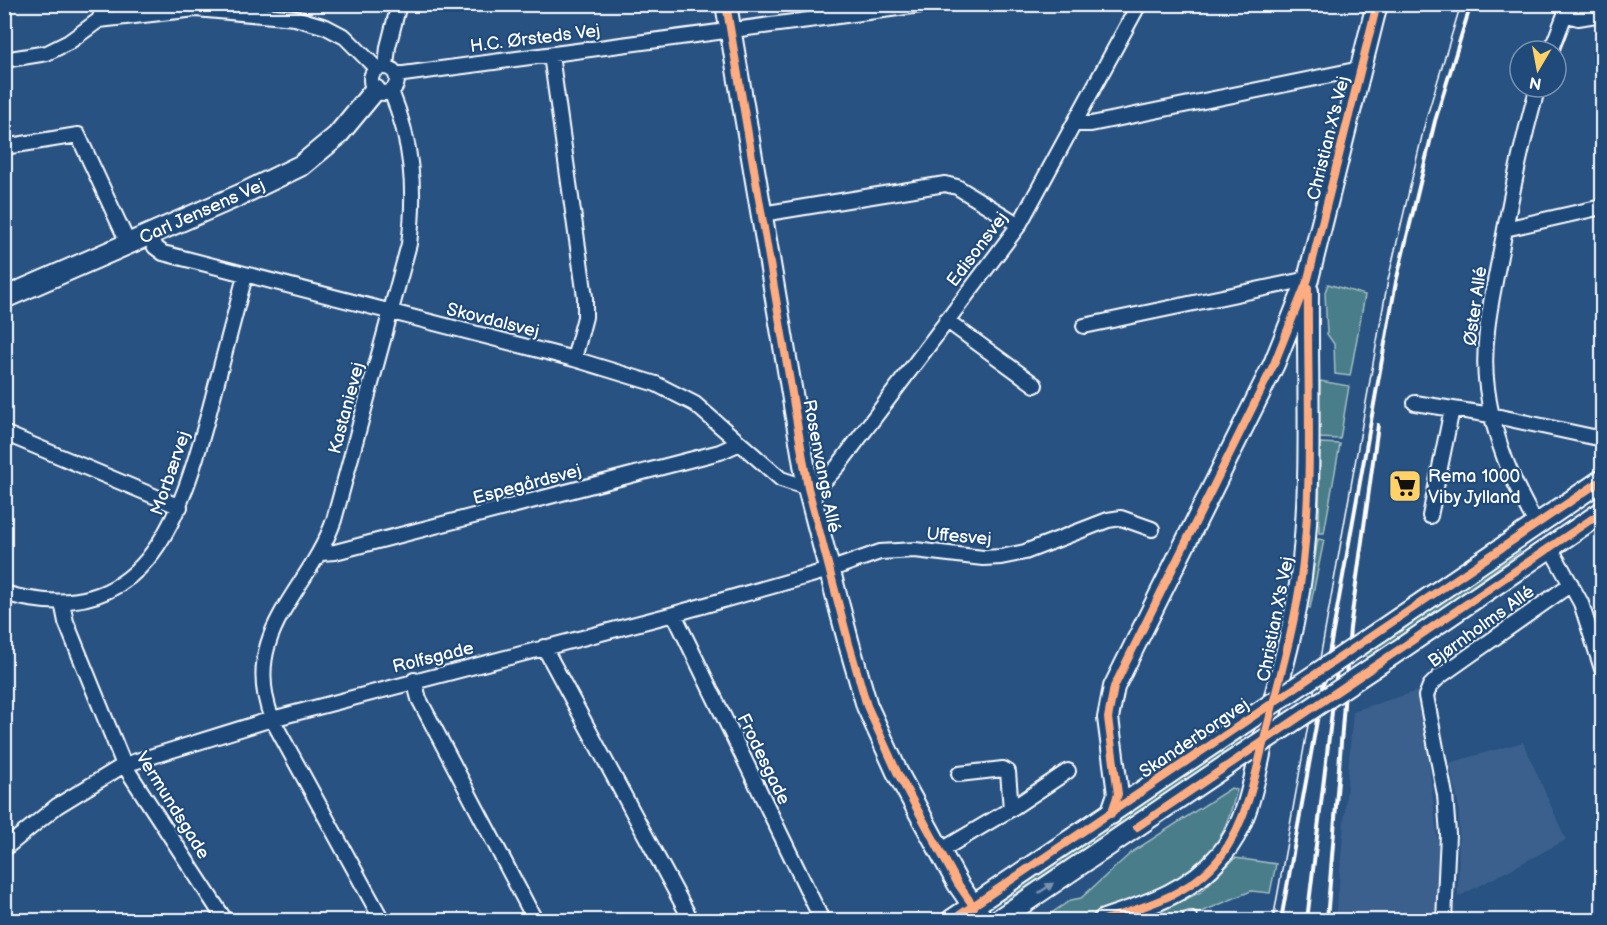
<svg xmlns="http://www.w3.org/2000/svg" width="1607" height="925" font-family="'Balsamiq Sans',sans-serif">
	<rect width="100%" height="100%" fill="#285281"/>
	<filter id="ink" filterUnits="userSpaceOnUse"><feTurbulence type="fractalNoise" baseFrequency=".0167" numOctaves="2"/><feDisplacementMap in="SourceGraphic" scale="12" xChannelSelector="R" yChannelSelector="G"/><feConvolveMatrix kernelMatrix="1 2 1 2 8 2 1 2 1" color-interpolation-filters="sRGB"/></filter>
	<g filter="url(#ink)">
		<path fill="#3a608d" d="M1421,690L1439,854L1435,920H1336L1353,711Z
			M1523,742L1566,840L1458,897L1459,807L1449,763Z"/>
		<path fill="#4a7d89" stroke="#a4bec4" stroke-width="1.5" d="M1328,284L1365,295L1350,376L1335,374L1334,344L1327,334L1325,292Z
			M1320,381L1349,386L1340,439L1318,438Z
			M1320,443L1340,444L1324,533H1319Z
			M1318,539L1324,540L1310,608L1307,607Z
			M1518,548L1520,552L1369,660L1364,652Z
			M1239,738L1242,741L1240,748L1005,905L1001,898Z
			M1231,788L1237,790C1231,812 1224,835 1209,853C1185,881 1110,913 1074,920C1063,922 1051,920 1041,920L1071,900L1081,898L1132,852Z
			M1235,858L1276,864L1270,893L1251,891L1199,913L1184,912L1182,919L1143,920L1201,892Z"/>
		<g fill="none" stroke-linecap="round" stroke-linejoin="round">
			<g stroke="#fff" stroke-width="18">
				<path id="street" d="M1565,14L1578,18L1602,14
					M99,20L105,4
					M1551,51L1569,4
					M551,55L585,297V317L574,359
					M4,60L47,53L69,42L99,20L196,9L295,18L326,27L345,37L377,69
					M371 80a13 13 0 1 1 26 0a13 13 0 1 1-26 0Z
					M386,67L388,47L399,4
					M396,75L928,4
					M1075,124H1091L1360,69
					M4,147L78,135L128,243
					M762,214L945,184L957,187L1019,225
					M1505,229L1602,207
					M148,235L155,247L163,253L574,359L656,384L695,404L781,479L808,488L826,479L838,466L1019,225L1139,4
					M946,320L1035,385
					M1084,326L1308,279
					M1415,403L1491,415L1593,437L1602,436
					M4,433L180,507
					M1430,516L1452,409
					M1537,525C1512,482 1493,438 1487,388C1481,347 1491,301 1499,261C1510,202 1521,144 1538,87
					M1550,547L1581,603L1602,669
					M321,553L335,552L720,452L740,443
					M4,593C144,634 180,520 209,412C221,367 233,321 245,276
					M62,602L66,622L124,765L225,920
					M674,614L822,920
					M544,647L691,920
					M414,680L419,699L535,920
					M959,774L1003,769L1008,772L1011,809
					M4,849L57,806L124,765L272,719L674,614L829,570L880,552L915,550L983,558L1001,557L1025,552L1108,520L1121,518L1152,529
					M940,851L1011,809L1068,771
					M382,920L272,719C239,632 309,592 334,520L409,244C416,190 412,142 391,91
					M1189,920L1190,919
					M1444,920L1448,834L1445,795L1426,696L1430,686L1439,677L1571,584"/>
			</g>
			<g stroke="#fff" stroke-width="24">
				<path id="secondary" d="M726,4L808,488L849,644L867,706L897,772L958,884L983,920
					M4,298L240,195L302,165L337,136L375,90
					M1379,632L1602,480
					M1374,667L1602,512
					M1111,814L1118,794L1108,718L1114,687L1274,364L1308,279L1377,4
					M952,920L1239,726
					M998,920L1230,763
					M1104,920C1148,905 1190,892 1221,855C1248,825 1254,779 1263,741C1277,687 1294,632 1301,577C1313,483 1307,386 1308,291"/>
			</g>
			<use href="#street" stroke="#1f4a7a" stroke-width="14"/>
			<use href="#secondary" stroke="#1f4a7a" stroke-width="20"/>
			<path stroke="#fff" stroke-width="1.5" d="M1273,920L1388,280L1426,119L1461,4"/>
			<path stroke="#fff" stroke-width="4" d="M1281,920L1396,282L1435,121L1471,4
				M1307,920L1340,645
				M1327,920L1350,628L1378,425"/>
			<g stroke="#fff" stroke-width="24" stroke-linecap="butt">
				<path id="secondary-bridge" d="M1239,726L1379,632
					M1230,763L1374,667"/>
			</g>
			<use href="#secondary-bridge" stroke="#1f4a7a" stroke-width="20"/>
			<g stroke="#1f4a7a" stroke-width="11">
				<path id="cycleway" d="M726,4L808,488L849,644L867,706L897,772L958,884L974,907
					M1111,814L1118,794L1108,718L1114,687L1274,364L1308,279L1377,4
					M1137,827L1602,512
					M952,920L1602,480
					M1104,920C1147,906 1197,892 1224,852C1249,815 1256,771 1267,728C1279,679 1294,629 1301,578C1314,483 1307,384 1308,288"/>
			</g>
			<use href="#cycleway" stroke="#ffac80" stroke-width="8"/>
		</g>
		<defs><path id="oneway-solid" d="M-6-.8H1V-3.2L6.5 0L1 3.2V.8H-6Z" transform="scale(1.5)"/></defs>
		<use fill="#7992af" href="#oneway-solid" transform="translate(1046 888) rotate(-34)"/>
	</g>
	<defs>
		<g id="supermarket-square" transform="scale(1.725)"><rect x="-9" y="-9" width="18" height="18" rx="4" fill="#ffd166" stroke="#1f4a7a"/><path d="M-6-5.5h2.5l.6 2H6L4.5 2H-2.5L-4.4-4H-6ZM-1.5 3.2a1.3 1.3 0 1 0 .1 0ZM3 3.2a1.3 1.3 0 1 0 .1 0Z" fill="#111"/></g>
	</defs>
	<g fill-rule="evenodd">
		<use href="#supermarket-square" x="1405" y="486"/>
	</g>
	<g text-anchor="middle" stroke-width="4.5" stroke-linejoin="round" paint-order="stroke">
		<g font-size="18" fill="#fff" stroke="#1f4a7a">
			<text transform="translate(535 38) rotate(-7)" y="6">H.C. Ørsteds Vej</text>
			<text transform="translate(1328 138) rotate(-76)" y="6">Christian X's Vej</text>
			<text transform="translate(202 211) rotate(-24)" y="6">Carl Jensens Vej</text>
			<text transform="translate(977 249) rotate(-53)" y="6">Edisonsvej</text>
			<text transform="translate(1475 306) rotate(-82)" y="6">Øster Allé</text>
			<text transform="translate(493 320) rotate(14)" y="6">Skovdalsvej</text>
			<text transform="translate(346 408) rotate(-75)" y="6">Kastanievej</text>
			<text transform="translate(822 466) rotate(79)" y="6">Rosenvangs Allé</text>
			<text transform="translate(170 473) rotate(-71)" y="6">Morbærvej</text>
			<text transform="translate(527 484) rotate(-15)" y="6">Espegårdsvej</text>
			<text transform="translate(959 536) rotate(5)" y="6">Uffesvej</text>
			<text transform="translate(1275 619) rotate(-79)" y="6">Christian X's Vej</text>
			<text transform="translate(1481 626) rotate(-36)" y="6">Bjørnholms Allé</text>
			<text transform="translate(433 657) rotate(-14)" y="6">Rolfsgade</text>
			<text transform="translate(1194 738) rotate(-34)" y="6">Skanderborgvej</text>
			<text transform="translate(764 759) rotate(64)" y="6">Frodesgade</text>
			<text transform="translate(173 805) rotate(58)" y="6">Vermundsgade</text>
		</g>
		<g font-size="18" fill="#fff" stroke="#1f4a7a" text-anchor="start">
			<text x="1428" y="482">Rema 1000<tspan x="1428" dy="21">Viby Jylland</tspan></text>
		</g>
	</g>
	<rect width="1607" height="925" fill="none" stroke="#1f4a7a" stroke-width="24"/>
	<rect x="12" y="12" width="1583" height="901" fill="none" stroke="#fff" stroke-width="2" filter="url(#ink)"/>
	<g transform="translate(1538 69) rotate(190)"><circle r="28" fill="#1f4a7a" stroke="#7992af" stroke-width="1.5"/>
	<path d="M0-4.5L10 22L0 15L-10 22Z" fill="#ffd166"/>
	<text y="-9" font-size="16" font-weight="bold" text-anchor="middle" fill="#ffffff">N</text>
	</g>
</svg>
